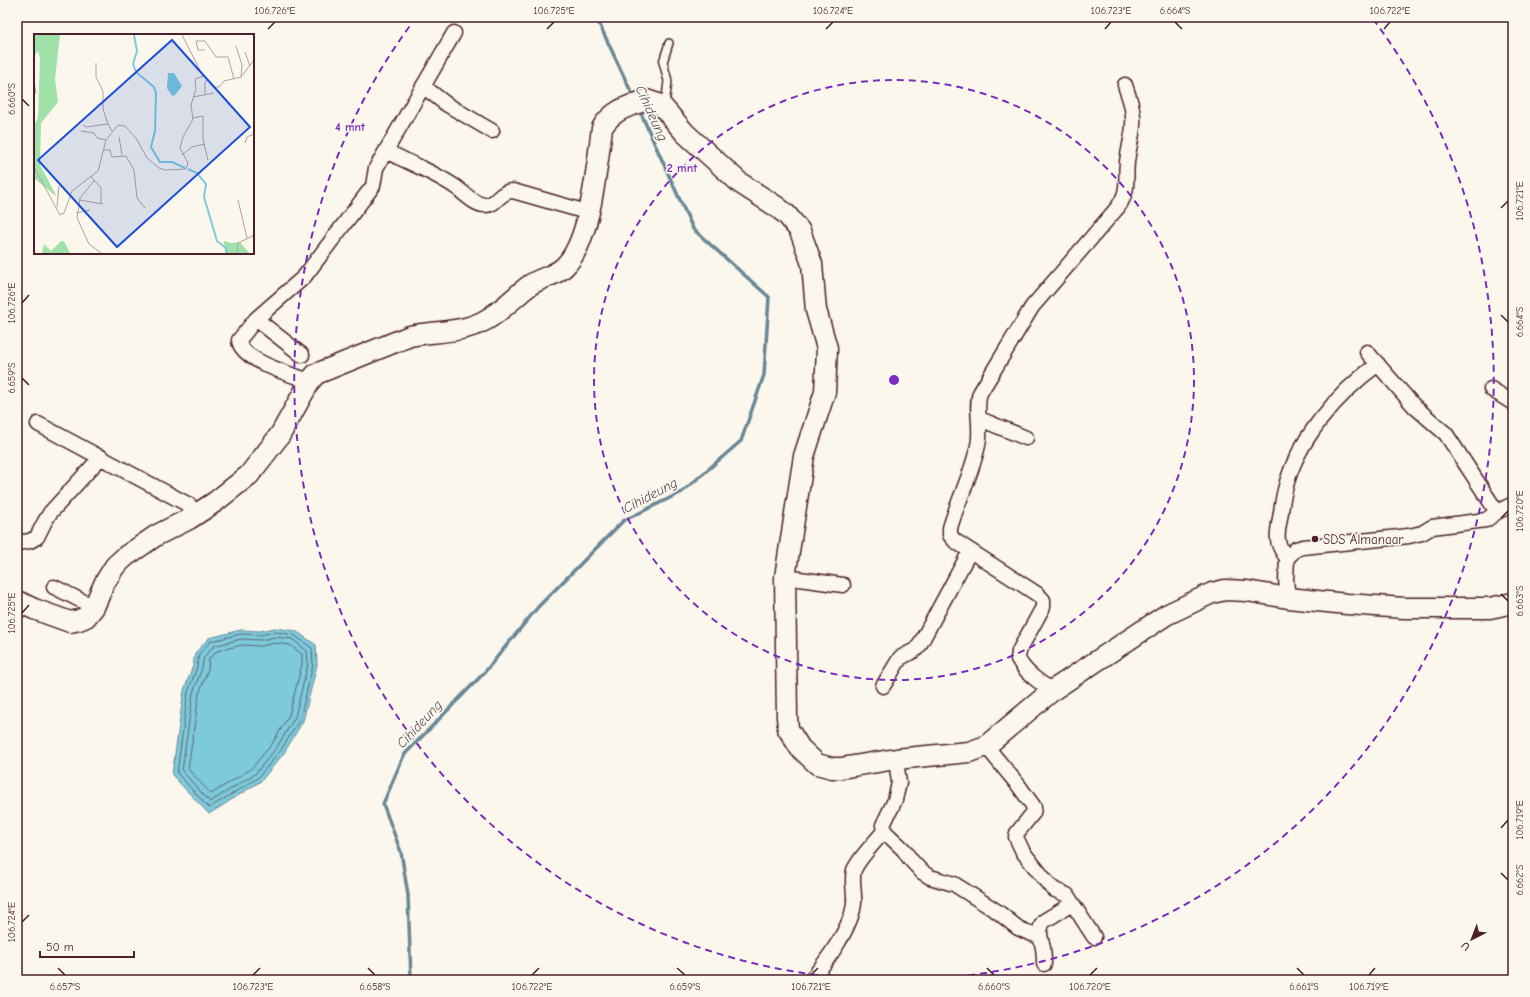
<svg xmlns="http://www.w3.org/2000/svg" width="1530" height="997" font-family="'Comic Neue',sans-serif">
	<rect width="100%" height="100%" fill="#fbf7ec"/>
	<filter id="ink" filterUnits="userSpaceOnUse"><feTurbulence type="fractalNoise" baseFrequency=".025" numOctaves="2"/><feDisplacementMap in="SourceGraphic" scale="8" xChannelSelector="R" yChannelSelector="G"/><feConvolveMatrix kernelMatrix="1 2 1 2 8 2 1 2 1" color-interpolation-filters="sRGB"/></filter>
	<g filter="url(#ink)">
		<path fill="#7ccadb" stroke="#688695" d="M275,628L296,631L316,645L317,665L303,721L284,753L261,781L209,814L172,775L184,690L193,666L195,653L209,638L241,630L260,631Z"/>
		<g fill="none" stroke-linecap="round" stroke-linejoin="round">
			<path stroke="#5e6371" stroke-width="1" d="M275,632L294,635L312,648L313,665L300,719L281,750L258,778L209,808L177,773L188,692L197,667L199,654L211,641L241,634L260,635Z
				M275,637L292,639L307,651L308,664L295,717L277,747L255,774L210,802L182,771L193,693L202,668L204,657L214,646L241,639L261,640Z
				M276,643L290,645L302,654V664L289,715L272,744L251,769L211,794L188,769L199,694L208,670L209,659L217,651L242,645L261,646Z"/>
			<path stroke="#688695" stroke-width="3.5" d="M596,17L634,98
				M411,980L408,895L401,852L383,804L404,755L484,673L538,607L623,521L682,492L741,441L764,375L769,297L693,229L639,109"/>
			<g stroke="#4a1f2b" stroke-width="10">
				<path id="service" d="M661,105L666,97L668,81L663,62L669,43"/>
			</g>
			<g stroke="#4a1f2b" stroke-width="17">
				<path id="minor" d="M423,86L446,104L492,131
					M386,151C409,163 436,173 457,188C465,194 476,206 486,205C497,205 499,191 513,191L590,213
					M256,319L302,355
					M1367,352L1414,406L1446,434L1497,512
					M310,381C294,376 240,360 239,340L256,319L304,277L373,186L376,168L454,33
					M1491,389L1513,403
					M980,419L1026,438
					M38,424L189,505L192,508L189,519
					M17,543L30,541L37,537L44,523L50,513L101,457
					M1287,558C1273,540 1278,533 1281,512C1282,505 1283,497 1285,490C1296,441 1338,393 1378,364
					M785,577L843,585
					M54,587L94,607
					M1288,598L1286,580L1287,558L1296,549L1303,547L1409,536L1422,533L1432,527L1486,520L1497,512L1513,504
					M883,686L900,658L915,650L919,646L970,551
					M1053,690C1040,684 1025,672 1018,659L1019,651L1043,607V600L1037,594L955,541L950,535V528C958,500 972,474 978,445C982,429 975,406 980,393L1032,307L1118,207C1130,189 1125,181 1127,162C1129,144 1136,127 1132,109C1131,101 1127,92 1125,85
					M986,746L1019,786L1034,807L1033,813L1017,833L1016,837L1023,852L1050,886L1055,890L1067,895L1094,937
					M896,759L899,783L895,800L883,825L884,831L904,850L910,859L922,872L930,877L954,884L998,912L1018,928L1029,933L1039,936
					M1044,964C1044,958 1044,950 1042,944C1040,935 1038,929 1044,921L1072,904
					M811,980C826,962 852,927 854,903C855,893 851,880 854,870C859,858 876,841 884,831"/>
			</g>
			<g stroke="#4a1f2b" stroke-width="23">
				<path id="secondary" d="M17,601L34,609L70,622L79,620L86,617L94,607L105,582L115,566L126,556L157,535L189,519L215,502L249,475L280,435L310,381L316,374L410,336C434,331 462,333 484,321C501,312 514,297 530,285C540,278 555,276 564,267C591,242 597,164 602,128C612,110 629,106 646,100L661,105L685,133L740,183L777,207L787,215L800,231L812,264L816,310L827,348L825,392L804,456L785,577L787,717L788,729L800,748L817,764L832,768H841L896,759L969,752L986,746L1053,690L1166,615L1212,593L1225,590L1247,591L1288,598L1347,604L1404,608H1490L1513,603"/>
			</g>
			<use href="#service" stroke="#fbf7ec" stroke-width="7"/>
			<use href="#minor" stroke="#fbf7ec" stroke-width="14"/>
			<use href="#secondary" stroke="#fbf7ec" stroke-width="20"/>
		</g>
	</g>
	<path fill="none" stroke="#4a1f2b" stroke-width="1.5" d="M1175,22L1182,29M268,29L275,22M547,29L554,22M826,29L833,22M1105,29L1111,22M1384,29L1390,22M22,99L29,106M1501,208L1508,201M22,303L29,295M1501,315L1508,322M22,378L29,385M1501,518L1508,511M1501,594L1508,601M22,613L29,605M1501,828L1508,820M1501,873L1508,880M22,922L29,915M58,968L65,975M368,968L375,975M677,968L685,975M987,968L994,975M1297,968L1304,975M253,975L260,968M532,975L539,968M811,975L818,968M1090,975L1097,968M1369,975L1375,968"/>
	<g fill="none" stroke="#7b2cbf" stroke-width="2" stroke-dasharray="7 5">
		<circle cx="894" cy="380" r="300"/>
		<path d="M889 980A600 600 0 0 1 415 19M1373 19A600 600 0 0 1 899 980"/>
	</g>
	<circle fill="#4a1f2b" stroke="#fbf7ec" stroke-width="1.5" cx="1315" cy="539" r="4"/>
	<g text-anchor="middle" stroke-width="3.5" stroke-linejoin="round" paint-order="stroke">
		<g font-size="13" fill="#4a1f2b" stroke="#fbf7ec" text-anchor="start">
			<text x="1323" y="544">SDS Almanaar</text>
		</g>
		<g font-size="14" font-style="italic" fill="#595260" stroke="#fbf7ec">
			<text transform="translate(652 113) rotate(66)" y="5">Cihideung</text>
			<text transform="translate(650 495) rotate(-28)" y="5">Cihideung</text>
			<text transform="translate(419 724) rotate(-47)" y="5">Cihideung</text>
		</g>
	</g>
	<g transform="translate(34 34)">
		<rect width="220" height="220" fill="#fbf7ec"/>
		<path d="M0,1H26L21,45L24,68L7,89L6,131L23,163L0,144V92L4,83L6,25L4,17L0,22ZM27,207H30L36,219H8L10,210L17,217ZM190,207L198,209L206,208L215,219H191Z" fill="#a1e1aa"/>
		<path d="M134,39H140L148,52L141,61L138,62L133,54Z" fill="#7ccadb"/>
		<path fill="none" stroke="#7ccadb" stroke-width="2" d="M100,1L103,17L99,30L102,38L120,53L122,59L121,97L117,113L126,128H138L151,134M154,135L163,139L172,150L170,163L183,207L192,214L193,219"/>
		<path fill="none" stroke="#b4a19f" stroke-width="1" d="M148,1L169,42M202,12L208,31L207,43M171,16H164L162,7H171L182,23H194L200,45M211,18L216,32M62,29V43L69,57V75L74,90M0,47L2,60M171,61V49L173,45M159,63L180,59M159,84L169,82V106L174,126M49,91L52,93L74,90L78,97M47,97L60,99L63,104L72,106M85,103L88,121M211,109L213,103L220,100M70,116H76L78,123L92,122L100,136L103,164L111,174M148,121L158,113L171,110M0,133L26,181L30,179L38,157L64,137L72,106L84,91L91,92L102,104L113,124L125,134L131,136L152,135L154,129L146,114L149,103L159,85L157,71L162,55L161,45L170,42L181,53H185L190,47L207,43L220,26M57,142L60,147L46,164L43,184L55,210L67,219M60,146L67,154V170M45,166L69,170M204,166L213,204M23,173L25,152M42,179L56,176M203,219L204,209L219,202L220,197"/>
		<path fill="#1d4ed8" fill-opacity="0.15" stroke="#1d4ed8" stroke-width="2" d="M138,6L216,93L83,213L4,126Z"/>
		<rect width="220" height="220" fill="none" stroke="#4a1f2b" stroke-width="2"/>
	</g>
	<circle cx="894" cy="380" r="6" fill="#7b2cbf" stroke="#fbf7ec" stroke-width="2"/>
	<g font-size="12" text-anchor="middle" font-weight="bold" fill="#7b2cbf" stroke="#fbf7ec" stroke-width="3.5" stroke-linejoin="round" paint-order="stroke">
		<text x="350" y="131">4 mnt</text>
		<text x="682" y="172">2 mnt</text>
	</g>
	<rect width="1530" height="997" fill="none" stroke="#fbf7ec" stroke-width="44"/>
	<g transform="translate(1472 939) rotate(222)" stroke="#fbf7ec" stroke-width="3" paint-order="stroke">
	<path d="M0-3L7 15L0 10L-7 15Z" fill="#4a1f2b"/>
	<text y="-6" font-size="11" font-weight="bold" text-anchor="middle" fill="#4a1f2b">U</text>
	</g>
	<path d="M40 951v6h94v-6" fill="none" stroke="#4a1f2b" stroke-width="2"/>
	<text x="46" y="951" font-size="12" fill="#4a1f2b" stroke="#fbf7ec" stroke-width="3" paint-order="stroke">50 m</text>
	<rect x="22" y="22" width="1486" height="953" fill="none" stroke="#4a1f2b" stroke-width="1.5"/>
	<g font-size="10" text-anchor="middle" fill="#4a1f2b">
		<text x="275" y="14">106.726°E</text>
		<text x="554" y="14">106.725°E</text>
		<text x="833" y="14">106.724°E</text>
		<text x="1111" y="14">106.723°E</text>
		<text x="1175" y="14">6.664°S</text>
		<text x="1390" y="14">106.722°E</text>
		<text transform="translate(11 99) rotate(-90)" y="4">6.660°S</text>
		<text transform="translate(1519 201) rotate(-90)" y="4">106.721°E</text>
		<text transform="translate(11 303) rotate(-90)" y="4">106.726°E</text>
		<text transform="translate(1519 322) rotate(-90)" y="4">6.664°S</text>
		<text transform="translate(11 378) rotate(-90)" y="4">6.659°S</text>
		<text transform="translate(1519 511) rotate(-90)" y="4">106.720°E</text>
		<text transform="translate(1519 601) rotate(-90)" y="4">6.663°S</text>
		<text transform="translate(11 613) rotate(-90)" y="4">106.725°E</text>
		<text transform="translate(1519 820) rotate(-90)" y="4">106.719°E</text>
		<text transform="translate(1519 880) rotate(-90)" y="4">6.662°S</text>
		<text transform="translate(11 922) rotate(-90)" y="4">106.724°E</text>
		<text x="65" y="990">6.657°S</text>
		<text x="253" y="990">106.723°E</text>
		<text x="375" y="990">6.658°S</text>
		<text x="532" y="990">106.722°E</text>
		<text x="685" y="990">6.659°S</text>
		<text x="811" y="990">106.721°E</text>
		<text x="994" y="990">6.660°S</text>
		<text x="1090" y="990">106.720°E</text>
		<text x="1304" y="990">6.661°S</text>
		<text x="1369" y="990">106.719°E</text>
	</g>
</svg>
